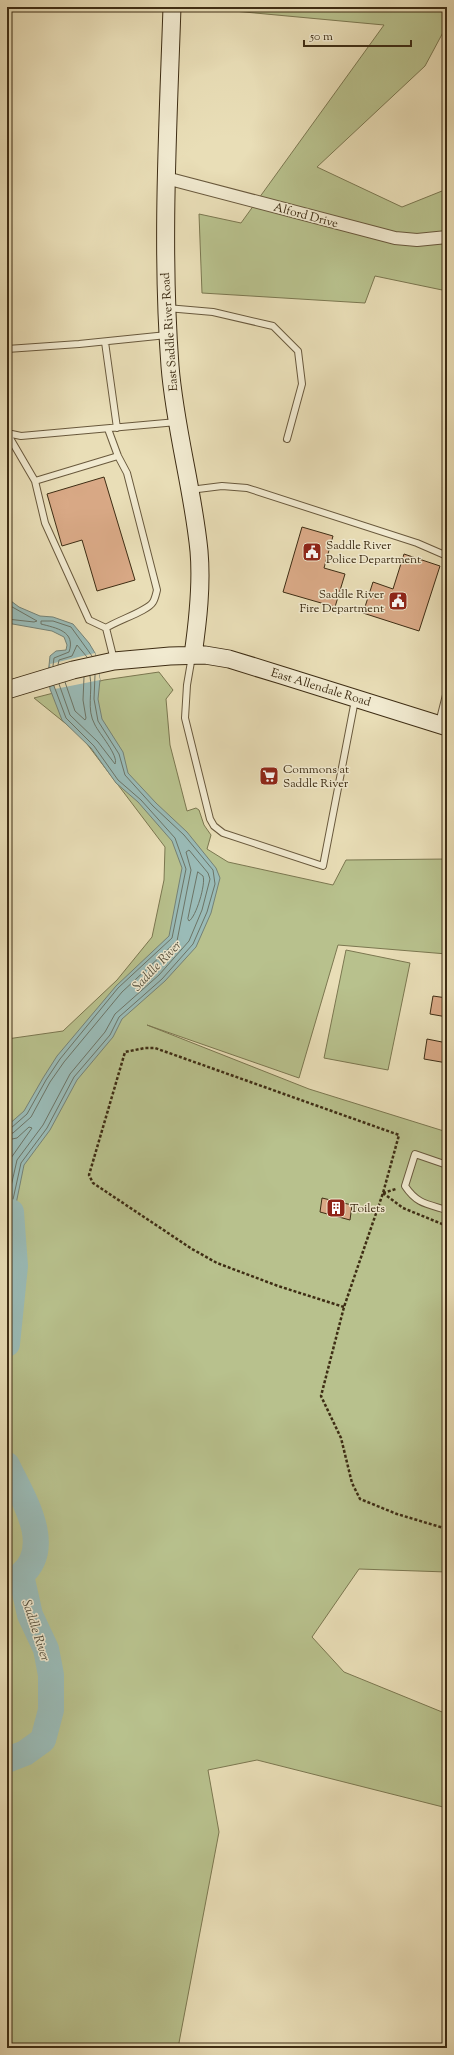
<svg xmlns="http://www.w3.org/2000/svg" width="454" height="2055" font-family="'Sorts Mill Goudy',serif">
	<rect width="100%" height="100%" fill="#e9deb7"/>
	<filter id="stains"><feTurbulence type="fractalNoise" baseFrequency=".005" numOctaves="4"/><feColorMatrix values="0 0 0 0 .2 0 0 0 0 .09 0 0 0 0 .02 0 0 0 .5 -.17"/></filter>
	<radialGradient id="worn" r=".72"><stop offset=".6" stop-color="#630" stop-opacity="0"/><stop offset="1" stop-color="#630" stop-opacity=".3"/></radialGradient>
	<path fill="#b8c18d" stroke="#7b7750" d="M212,7H447V25L425,66L317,167L402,207L447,189V291L375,276L365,303L202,293L199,214L241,223L384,25L212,9Z
		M159,672L173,690L166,699L170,745L187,811L196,808L199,810L204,825L211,835L207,849L228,862L333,885L346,860L447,859V954L338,945L299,1078L147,1025L309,1089L447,1132V1572L359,1569L312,1637L344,1672L447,1714V1808L257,1760L208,1770L219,1832L178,2048H7V1039L63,1031L117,980L152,937L164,880L165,847L81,736L34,698L104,680Z
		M346,950L410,963L388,1070L324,1058Z"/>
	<path fill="#9abbb7" stroke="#758276" d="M7,598L19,607L40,616L53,617L73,624L89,643L95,653L100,680L98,699L102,719L123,752L128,773L156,803L187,832L216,868L220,878L211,913L196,947L165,981L122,1019L113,1037L77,1080L50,1130L24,1165L16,1204L19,1245L7,1249V1126L24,1111L43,1078L57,1056L116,986L169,936L182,868L172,841L138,802L116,783L91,748L62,720L50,689L48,675L50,656L56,651L66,650L67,645L64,637L52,631L7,623Z"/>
	<path fill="#e9deb7" d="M95,653L100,680L55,689L50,664Z"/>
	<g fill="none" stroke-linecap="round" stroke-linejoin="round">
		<path stroke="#6c7466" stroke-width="1" d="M7,604L37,621L34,622L7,619
			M58,665L59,660L72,656L77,645L87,657
			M53,666L54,658L69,652C76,631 56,628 41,624V621H53L71,627L92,656
			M65,682L75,711L85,720L86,718L83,700L84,677
			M59,684L70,715L98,742L115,764C119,756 99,733 95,725C86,709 93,692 90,676
			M198,872L203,876C206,884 196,917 189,921L188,919Z
			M7,1129L11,1128L27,1114L46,1080L60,1059L118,988L172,938L186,869L175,838L141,800L118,780L94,746L66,718L54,686
			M7,1134L13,1133L31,1117L50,1082L64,1062L122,992L177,941L191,870L186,852L189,850L208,873L210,879L202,910L189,941L159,975L115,1014L105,1032L70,1074L43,1125L17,1160L7,1204L9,1237L7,1239
			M7,1140L17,1138L29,1127L32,1128L11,1158L7,1175
			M7,1244L15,1241L12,1204L21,1163L47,1128L74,1077L110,1035L119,1017L162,979L193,944L207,912L215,884L213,870L184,835L153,806L125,775L119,754L98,721L94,699L95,675"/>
		<path stroke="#758276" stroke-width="4.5" d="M7,1475L10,1472"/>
		<path stroke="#9abbb7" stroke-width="26" d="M7,1344L15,1266L11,1212
			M7,1465C22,1497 55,1546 21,1575L30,1615L46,1649L51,1675V1710L43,1740L25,1753L7,1760"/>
	</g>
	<path fill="#d9a986" stroke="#3e2d14" d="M104,477L135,580L97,591L82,540L62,546L47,494Z
		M302,527L333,536L324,568L345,574L335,607L283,592Z
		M404,554L440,566L419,631L363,613L373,582L393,589Z
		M433,996L447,998V1017L430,1014Z
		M427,1039L447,1043V1063L424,1059Z
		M322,1198L352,1205L350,1220L320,1212Z"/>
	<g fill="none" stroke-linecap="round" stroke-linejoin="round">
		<g stroke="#69593d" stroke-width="8">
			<path id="service" d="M167,308L213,312L273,326L298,351L302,384L287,439
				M105,342L117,428
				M7,349L79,344L167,335
				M7,433L21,436L177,422
				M7,433L35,481
				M190,490L222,486L247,488L417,543L447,556
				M106,628L89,620L45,523L35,481L118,456
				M106,628C118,620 148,611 153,602C155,599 156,594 157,590L127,473L118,456L108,429
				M106,628L114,660
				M192,656L187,685L185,718L210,819L214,826L223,833L323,866L355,700
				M439,723L447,691
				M447,1165L415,1154L405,1186C417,1204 427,1204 447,1210"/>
		</g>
		<g stroke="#69593d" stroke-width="14">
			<path id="minor" d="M166,178L395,238L417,240L447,237"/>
		</g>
		<g stroke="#3e2d14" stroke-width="19">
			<path id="secondary" d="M172,7C168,127 161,247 170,366C175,429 193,489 199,551C202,585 198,620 193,655
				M7,690L73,670L114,661L170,656L205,655L229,659L281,675L447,727"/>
		</g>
		<path stroke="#3e2d14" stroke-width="2.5" stroke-dasharray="3 2" stroke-linecap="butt" d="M383,1193L403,1208L447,1226
			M383,1193L396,1189
			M344,1307L278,1286L217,1263L192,1249L93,1183L89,1175L125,1052L145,1048H155L399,1135L383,1193L344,1307L321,1396L341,1438L352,1483L360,1499L397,1514L447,1529"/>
		<use href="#service" stroke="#f1ead0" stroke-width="6"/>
		<use href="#minor" stroke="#f1ead0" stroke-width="12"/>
		<use href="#secondary" stroke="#f1ead0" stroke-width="17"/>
	</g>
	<defs>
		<g id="civic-square" transform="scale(1)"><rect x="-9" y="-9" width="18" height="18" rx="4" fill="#8f2418" stroke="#f1ead0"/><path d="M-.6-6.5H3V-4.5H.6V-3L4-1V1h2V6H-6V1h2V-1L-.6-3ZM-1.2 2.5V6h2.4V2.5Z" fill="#fff"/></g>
		<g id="supermarket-square" transform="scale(1)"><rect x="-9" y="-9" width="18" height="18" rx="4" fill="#8f2418" stroke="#f1ead0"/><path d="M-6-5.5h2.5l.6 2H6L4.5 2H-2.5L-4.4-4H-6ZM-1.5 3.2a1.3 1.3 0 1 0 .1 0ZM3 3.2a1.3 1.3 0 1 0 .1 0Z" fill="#fff"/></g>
		<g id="building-square" transform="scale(1)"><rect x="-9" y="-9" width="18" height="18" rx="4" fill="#8f2418" stroke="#f1ead0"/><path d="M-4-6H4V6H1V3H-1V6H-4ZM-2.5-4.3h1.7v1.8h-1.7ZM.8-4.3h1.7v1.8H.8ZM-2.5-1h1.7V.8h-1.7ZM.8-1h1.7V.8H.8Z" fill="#fff"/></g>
	</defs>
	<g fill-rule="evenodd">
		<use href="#civic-square" x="312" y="552"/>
		<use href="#civic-square" x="398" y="601"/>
		<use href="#supermarket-square" x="269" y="776"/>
		<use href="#building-square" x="336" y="1208"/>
	</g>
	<g text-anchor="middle" stroke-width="3" stroke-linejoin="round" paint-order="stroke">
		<g font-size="12" fill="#3e2d14" stroke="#f1ead0">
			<text transform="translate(306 215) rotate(15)" y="4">Alford Drive</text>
			<text transform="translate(169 332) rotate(-94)" y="4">East Saddle River Road</text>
			<text transform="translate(321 687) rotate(17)" y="4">East Allendale Road</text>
		</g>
		<g font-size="12" fill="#3e2d14" stroke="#f1ead0" text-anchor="start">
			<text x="326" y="549">Saddle River<tspan x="326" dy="14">Police Department</tspan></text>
			<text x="384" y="598" text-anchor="end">Saddle River<tspan x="384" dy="14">Fire Department</tspan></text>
			<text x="283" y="773">Commons at<tspan x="283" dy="14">Saddle River</tspan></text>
			<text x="350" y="1212">Toilets</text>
		</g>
		<g font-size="13" font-style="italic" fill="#55503d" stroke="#f1ead0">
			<text transform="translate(156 965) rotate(-46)" y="5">Saddle River</text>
			<text transform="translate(37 1630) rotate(72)" y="5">Saddle River</text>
		</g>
	</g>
	<rect width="454" height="2055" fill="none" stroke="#e9deb7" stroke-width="24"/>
	<rect x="8" y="8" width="438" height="2039" fill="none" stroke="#3e2d14" stroke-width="2"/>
	<rect x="12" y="12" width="430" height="2031" fill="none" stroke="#3e2d14"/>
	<path d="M304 40v6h107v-6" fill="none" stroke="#3e2d14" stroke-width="2"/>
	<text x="310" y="40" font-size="12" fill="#3e2d14" stroke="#f1ead0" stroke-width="3" paint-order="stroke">50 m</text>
	<rect width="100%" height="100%" filter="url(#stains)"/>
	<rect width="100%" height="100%" fill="url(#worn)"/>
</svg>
